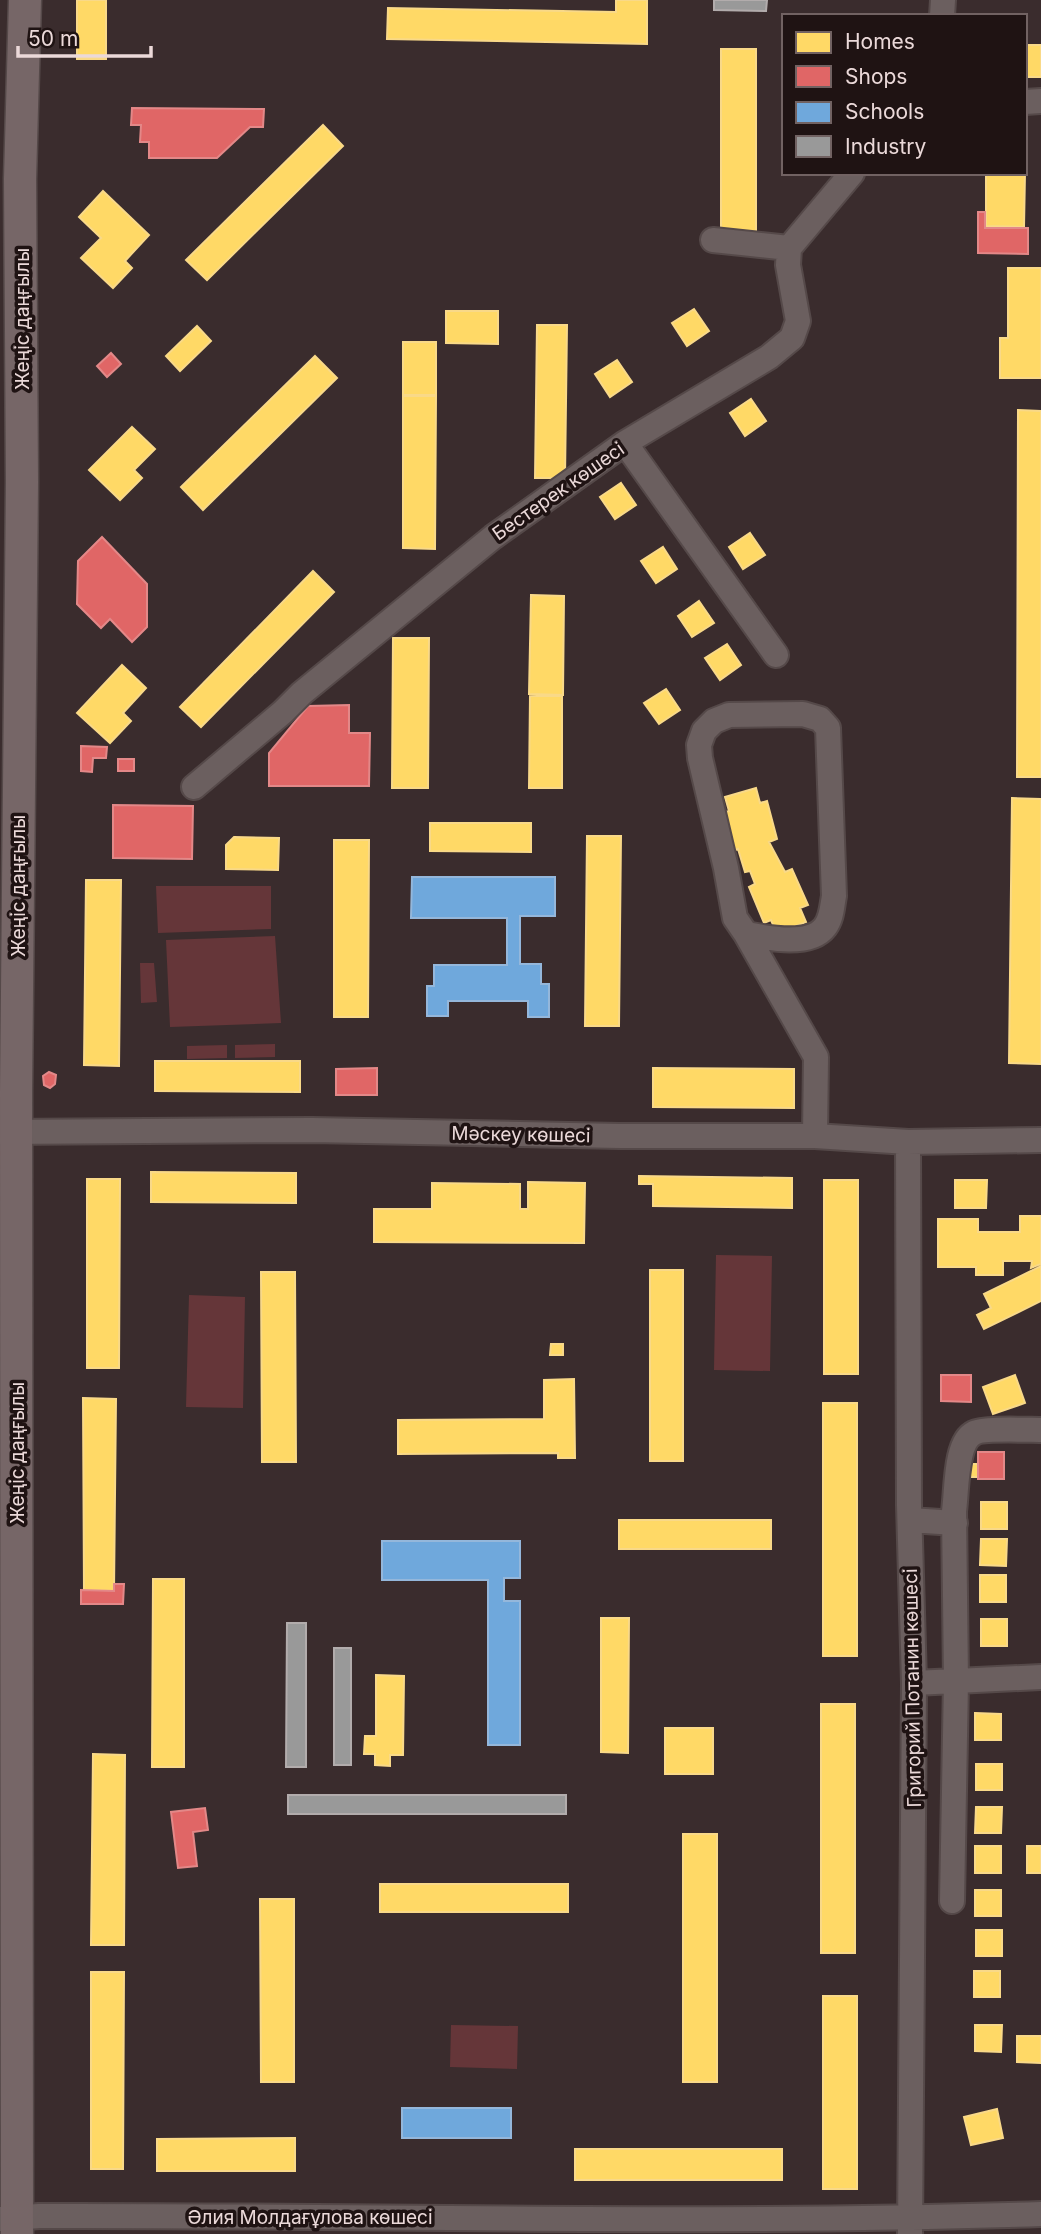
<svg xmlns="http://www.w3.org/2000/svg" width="1041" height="2234" font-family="Inter,sans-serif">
	<rect width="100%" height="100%" fill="#3a2c2d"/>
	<path fill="#653639" d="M156,886H271V929L158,933Z
		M275,936L281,1023L170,1027L166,940Z
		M140,963H154L157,1002L141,1003Z
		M275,1044V1057L235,1058V1045Z
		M227,1045V1058L187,1059V1046Z
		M716,1255L772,1256L770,1371L714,1370Z
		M189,1295L245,1297L243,1408L186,1407Z
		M451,2025L518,2026L517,2069L450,2067Z"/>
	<path fill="#ffd966" stroke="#f9d988" stroke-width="2" d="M77,0H106V59H77Z
		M616,0H647V44L387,39L388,8L616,12Z
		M1025,45H1041V77H1025Z
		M721,49H756V235H721Z
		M323,125L343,146L207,280L186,260Z
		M986,173H1025L1024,227L986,226Z
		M103,191L149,235L125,261L132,268L113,288L81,258L101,238L79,217Z
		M1008,268H1041V378H1000V338H1008Z
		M694,309L709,331L687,346L672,323Z
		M446,311H498V344L446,343Z
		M537,325H567L565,478H535Z
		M197,326L211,341L180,371L166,356Z
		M403,342H436V395H403Z
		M315,356L337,378L203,510L181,487Z
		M617,360L632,382L610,397L595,374Z
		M403,396H436L435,549L403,548Z
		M751,399L766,421L745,436L730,413Z
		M1018,410L1041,411V777H1017Z
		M132,427L155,449L134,470L142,478L120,500L89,470Z
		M621,483L636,505L615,519L600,497Z
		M750,533L765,555L743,569L729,547Z
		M663,547L677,569L656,583L641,561Z
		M313,571L334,592L201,727L180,707Z
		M531,595L564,596L563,695L529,694Z
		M699,601L714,623L692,637L678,616Z
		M393,638H429L428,788H392Z
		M727,644L741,665L720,680L705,658Z
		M122,665L146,688L123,713L131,721L110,743L77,713Z
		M666,689L680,710L659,724L644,703Z
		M530,696H562V788H529Z
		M756,788L760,803L767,801L777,839L769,842L785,872L792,869L808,905L800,908L806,922L777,934L771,920L764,923L749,887L755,884L750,871L745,872L738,849L731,851L721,813L729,811L725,797Z
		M1012,798L1041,799V1064L1009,1063Z
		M430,823H531V852L430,851Z
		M587,836H621L619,1026H585Z
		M234,837L279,838L278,870L226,869V845Z
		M334,840H369L368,1017H334Z
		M86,880H121L119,1066L84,1065Z
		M155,1061H300V1092L155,1091Z
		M653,1068L794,1069V1108L653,1107Z
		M151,1172L296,1173V1203L151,1202Z
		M639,1176L792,1178V1208L653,1206V1184H639Z
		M87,1179H120L119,1368H87Z
		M824,1180H858V1374H824Z
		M955,1180H987L986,1208H955Z
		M528,1182L585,1183L584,1243L374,1242V1209H432V1183L520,1184V1209H528Z
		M1020,1216H1041V1264L1031,1268L1032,1261H1003V1275H976V1267H938V1219H978V1232H1020Z
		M1041,1266V1301L984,1329L977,1315L991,1308L984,1294Z
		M650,1270H683V1461H650Z
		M261,1272H295L296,1462H262Z
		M551,1344H563V1355H550Z
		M1015,1375L1025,1403L993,1414L983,1387Z
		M574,1379L575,1458H558V1453L398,1454V1420L544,1419V1380Z
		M83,1398L116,1399L114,1591L84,1590Z
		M823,1403H857V1656H823Z
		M966,1464H978V1477H966Z
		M981,1502H1007V1529H981Z
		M619,1520H771V1549H619Z
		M981,1539H1007L1006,1566L980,1565Z
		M980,1575H1006V1602H980Z
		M153,1579H184V1767H152Z
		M601,1618H629L628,1753L601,1752Z
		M981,1619H1007V1646H981Z
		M376,1675L404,1676L403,1755H390V1766L375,1765V1754H364L365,1736H376Z
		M821,1704H855V1953H821Z
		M975,1713L1001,1714V1740H975Z
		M665,1728H713V1774H665Z
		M93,1754L125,1755L124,1945H91Z
		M976,1764H1002V1790H976Z
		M976,1807H1002L1001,1833H975Z
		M683,1834H717V2082H683Z
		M975,1846H1001V1873H975Z
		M1027,1846H1041V1873H1027Z
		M380,1884H568V1912H380Z
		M975,1890H1001V1916H975Z
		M260,1899H294V2082H261Z
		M976,1930H1002V1956H976Z
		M974,1971H1000V1997H974Z
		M91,1972H124L123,2169H91Z
		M823,1996H857V2189H823Z
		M975,2025H1002L1001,2052L975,2051Z
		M1017,2036H1041V2063L1017,2062Z
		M997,2109L1003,2138L971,2145L964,2117Z
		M295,2138V2171H157V2139Z
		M575,2149H782V2180H575Z"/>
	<path fill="#e06666" stroke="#e38888" stroke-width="2" d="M132,108L264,109L263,127H250L217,158H149V142H140L141,125H131Z
		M978,212H985V228H1028V254L978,253Z
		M111,353L121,364L107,377L97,366Z
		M102,537L147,584V627L132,642L110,619L101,628L77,604L78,561Z
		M349,705V733H370L369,786H269V753L308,706Z
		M81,746L107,747L106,758H93L92,772L81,771Z
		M118,759H134V771H118Z
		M113,805L193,806L192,859L113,858Z
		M377,1068V1095H336V1069Z
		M49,1072L56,1075L55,1084L50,1088L44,1085L43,1076Z
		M941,1375H971V1402L941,1401Z
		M978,1452H1004V1479H978Z
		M114,1584H124L123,1604H81V1590L114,1591Z
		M205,1808L208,1830L193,1832L197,1866L178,1868L171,1812Z"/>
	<path fill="#6fa8dc" stroke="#94b7db" stroke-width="2" d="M412,877H555V916H520V964H541V984H549V1017H528V1001H448V1016H427V986H434V965H507V918H411Z
		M382,1541H520V1578H504V1601H520V1745H488V1580H382Z
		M402,2108H511V2138H402Z"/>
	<path fill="#999" stroke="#b2acac" stroke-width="2" d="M714,0H767L766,11L714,10Z
		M287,1623H306V1767H286Z
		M334,1648H351V1765H334Z
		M288,1795H566V1814H288Z"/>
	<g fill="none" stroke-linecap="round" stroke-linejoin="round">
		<g stroke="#554949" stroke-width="28">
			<path id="minor" d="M942,16L943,0
				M1025,102L1041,101
				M713,240L789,248
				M625,443L776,655
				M194,787L283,712L302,693L493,537L625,443L769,357L792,338L798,321L788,265L789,248L852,173
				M746,934C767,938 810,947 825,927C832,918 832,906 834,896L828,728L820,719L803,714L729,715L714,721L704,731L699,745L700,758L726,868L735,918L746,934L816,1057L815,1136
				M0,1132L312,1130L620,1136H815L908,1142L1041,1140
				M908,1142L909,1505L914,1683L910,2234
				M910,1520L955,1523
				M914,1683L1041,1677
				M952,1901L956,1681L954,1511C957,1491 955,1442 974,1433C983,1428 1028,1430 1041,1430
				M0,2219L39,2216C373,2215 707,2225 1041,2214"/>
		</g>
		<g stroke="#554949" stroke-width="35">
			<path id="major" d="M17,2234L16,1093L22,482L20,179L25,0"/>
		</g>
		<use href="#minor" stroke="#6b5f5f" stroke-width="24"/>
		<use href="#major" stroke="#766667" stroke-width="32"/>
	</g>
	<g text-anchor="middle" stroke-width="7" stroke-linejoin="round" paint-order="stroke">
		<g font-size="19" fill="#ebd9d9" stroke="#1f1313">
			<text transform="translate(22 319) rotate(-90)" y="7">Жеңіс даңғылы</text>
			<text transform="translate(558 491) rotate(-35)" y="7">Бестерек көшесі</text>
			<text transform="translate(18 886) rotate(-90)" y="7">Жеңіс даңғылы</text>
			<text transform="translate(521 1134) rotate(1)" y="7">Мәскеу көшесі</text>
			<text transform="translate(17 1453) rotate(-90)" y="7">Жеңіс даңғылы</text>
			<text transform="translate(912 1688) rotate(-91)" y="7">Григорий Потанин көшесі</text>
			<text x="310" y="2224">Әлия Молдағұлова көшесі</text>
		</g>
	</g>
	<rect x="782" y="14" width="245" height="161" fill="#1f1313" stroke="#716262" stroke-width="2"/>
	<rect x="796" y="32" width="35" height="21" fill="#ffd966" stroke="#716262" stroke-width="2"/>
	<text x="845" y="49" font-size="21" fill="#ebd9d9">Homes</text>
	<rect x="796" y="66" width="35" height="21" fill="#e06666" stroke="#716262" stroke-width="2"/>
	<text x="845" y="84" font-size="21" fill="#ebd9d9">Shops</text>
	<rect x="796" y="102" width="35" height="21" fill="#6fa8dc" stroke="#716262" stroke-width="2"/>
	<text x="845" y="119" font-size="21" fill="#ebd9d9">Schools</text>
	<rect x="796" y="136" width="35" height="21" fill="#999999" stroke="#716262" stroke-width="2"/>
	<text x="845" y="154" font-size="21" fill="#ebd9d9">Industry</text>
	<path d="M18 46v10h133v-10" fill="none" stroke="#ebd9d9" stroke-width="3.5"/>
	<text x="28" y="46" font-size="21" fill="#ebd9d9" stroke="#1f1313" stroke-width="5" paint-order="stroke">50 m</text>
</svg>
